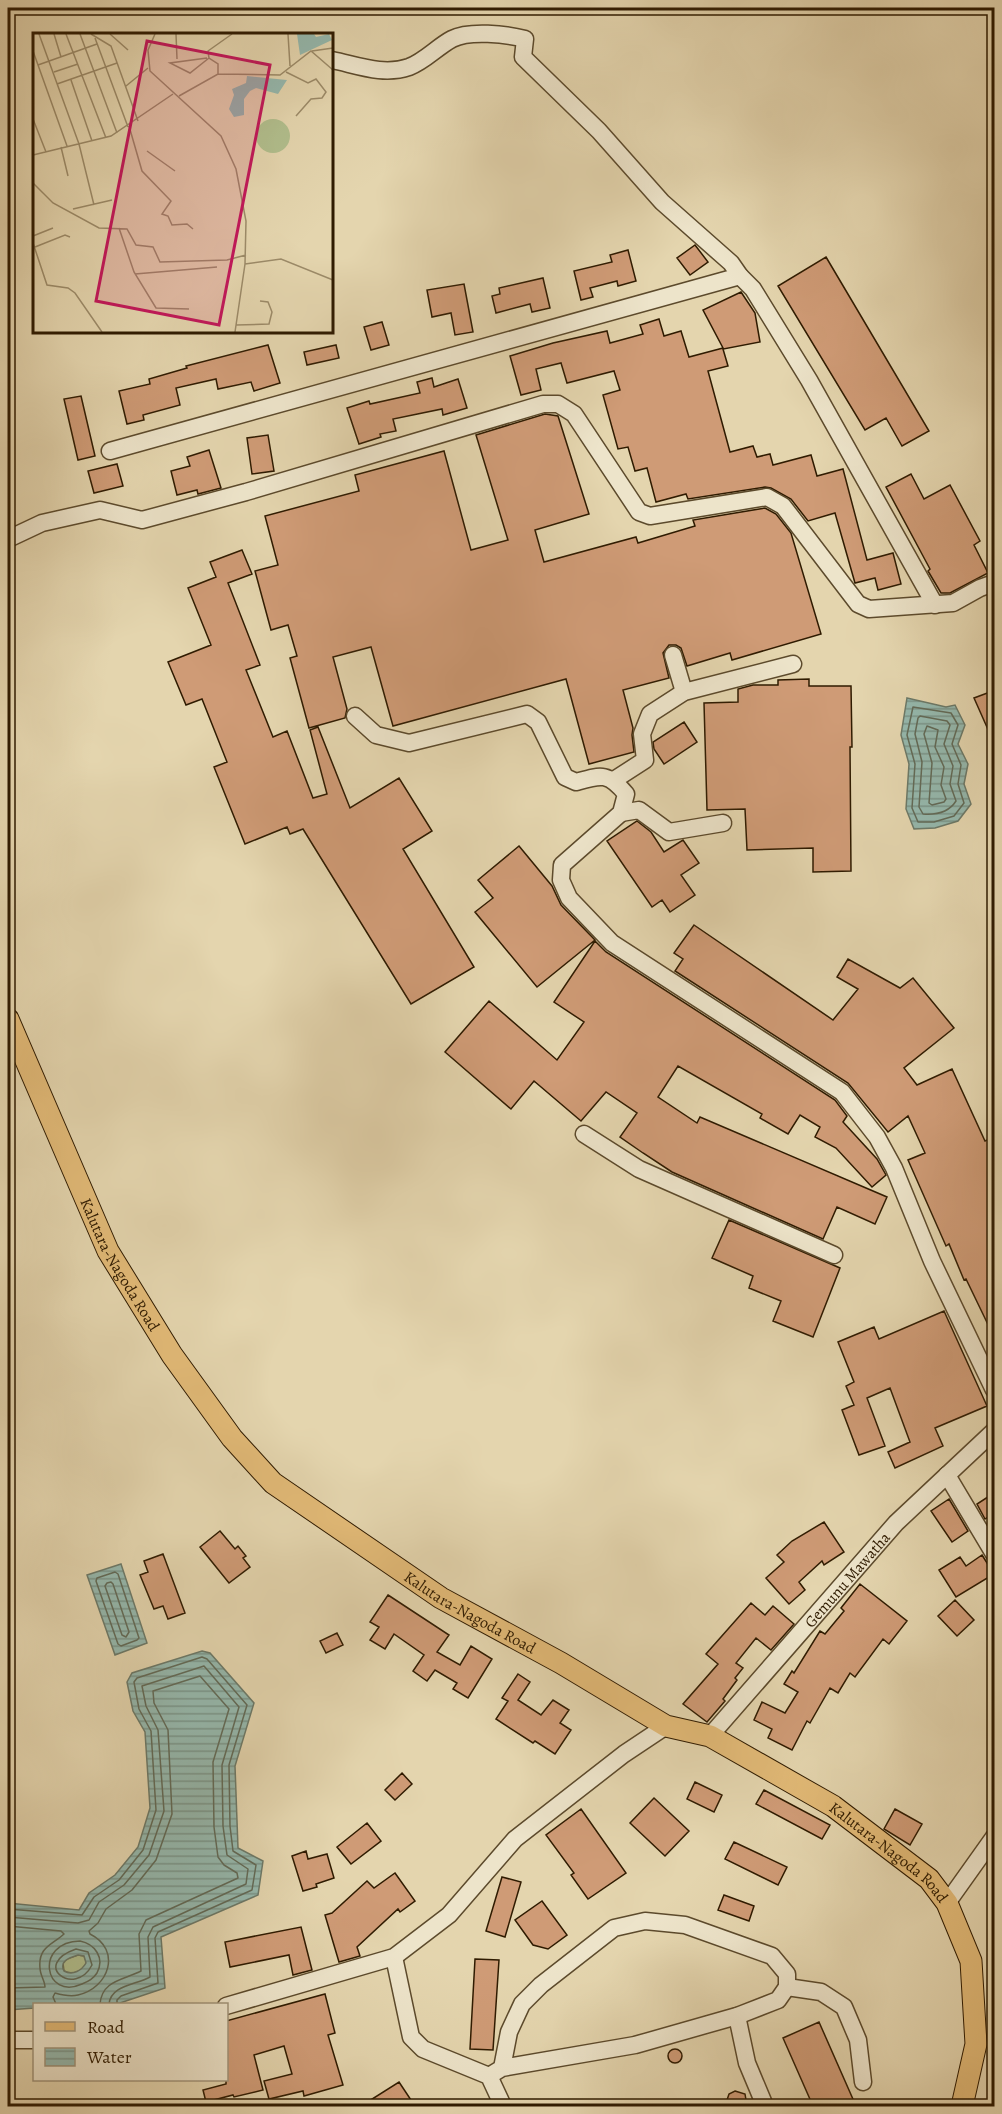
<svg xmlns="http://www.w3.org/2000/svg" width="1002" height="2114" font-family="Alegreya,serif">
	<defs>
		<pattern id="water-rules" width="6" height="5" patternUnits="userSpaceOnUse" patternTransform="scale(1.5)"><rect width="6" height="5" fill="#95b8ad"/><path d="M0 2.5h6" fill="none" stroke="#7a958a"/></pattern>
	</defs>
	<rect width="100%" height="100%" fill="#e4d5ae"/>
	<filter id="stains"><feTurbulence type="fractalNoise" baseFrequency=".00333" numOctaves="4"/><feColorMatrix values="0 0 0 0 .2 0 0 0 0 .09 0 0 0 0 .02 0 0 0 .5 -.17"/></filter>
	<radialGradient id="worn" r=".72"><stop offset=".6" stop-color="#630" stop-opacity="0"/><stop offset="1" stop-color="#630" stop-opacity=".3"/></radialGradient>
	<path fill="#b1be8d" stroke="#706c47" stroke-width="1.5" d="M78,1955L84,1956L87,1963C82,1971 73,1976 64,1971L63,1963L66,1959Z"/>
	<path fill="url(#water-rules)" stroke="#6c7968" stroke-width="1.5" fill-rule="evenodd" d="M907,698L946,707L955,705L965,725L958,744L968,764L964,784L971,804L958,821L935,828L914,829L906,809L909,764L901,735Z
		M121,1564L147,1643L115,1655L87,1575Z
		M202,1651L210,1653L254,1703L235,1766L238,1848L263,1861L258,1895L161,1937L165,1988L120,2003L34,2004V2008L8,2010V1903L79,1910L89,1893L115,1875L138,1847L150,1808L145,1732L133,1711L127,1682L132,1673ZM78,1955L84,1956L86,1963C82,1970 73,1976 64,1971C59,1961 69,1958 78,1955Z"/>
	<g fill="none" stroke-linecap="round" stroke-linejoin="round">
		<path stroke="#626a57" stroke-width="1.5" d="M913,707L951,713L958,725L952,744L961,765L958,784L964,803L954,816L934,822H918L912,808L915,764L907,735Z
			M920,716L947,721L950,725L944,744L953,766L950,784L956,801C949,812 936,815 923,814L919,807L922,762L915,734L918,718Z
			M927,726L938,730L935,747L944,767L941,785L946,799L944,802L932,805L929,803L932,763L924,734Z
			M115,1572L118,1574L139,1638L137,1640L121,1646L118,1644L96,1581L97,1578Z
			M111,1582L113,1584L129,1632L126,1637L122,1635L105,1586L107,1583Z
			M8,1909L82,1915L94,1897L119,1880L143,1850L156,1810L151,1731L139,1709L134,1682L137,1678L202,1657L207,1659L247,1705L229,1765L230,1826L233,1851L256,1865L252,1890L158,1932L155,1938L158,1983L121,1996L117,2000V2004
			M8,1917L78,1923L89,1920L99,1902L124,1885L149,1855L164,1811L158,1730L146,1706L142,1686L204,1666L239,1707L222,1765L223,1826L227,1855L248,1869L246,1884L153,1927L148,1937L150,1977C136,1985 111,1985 109,2004
			M8,1926L61,1931L64,1934C52,1945 38,1947 40,1968C40,1975 45,1981 45,1987L8,1988
			M80,1941C95,1944 105,1958 97,1973C93,1979 89,1981 82,1984C44,2001 34,1942 80,1941Z
			M76,1949L88,1952L92,1965C75,1998 30,1965 76,1949Z
			M56,2004L53,1997L55,1993C62,1995 70,1997 78,1995C109,1988 122,1950 90,1934L89,1931L98,1923L106,1909L132,1890L156,1860L172,1814L168,1730L154,1703L153,1691L200,1676L229,1709L213,1762L214,1827L218,1857L224,1865L237,1873L238,1878L146,1920L139,1934L141,1971C124,1980 102,1980 100,2004"/>
	</g>
	<path fill="#cf9b76" stroke="#2f1b01" stroke-width="1.5" d="M695,245L708,262L690,275L677,258Z
		M628,250L636,281L618,286L617,281L590,288L593,297L581,300L574,271L612,262L610,255Z
		M826,257L929,431L902,446L886,418L865,430L778,286Z
		M543,278L550,308L532,312L530,304L496,313L492,296L500,294L499,288Z
		M464,284L473,332L455,335L451,313L432,317L427,290Z
		M741,292L755,313L760,342L723,349L728,366L708,371L730,452L753,446L757,457L770,454L773,465L811,455L817,476L843,469L867,560L893,553L901,584L878,590L875,578L855,583L835,513L808,521L791,499L771,488L765,487L688,499L686,494L656,502L647,468L635,471L628,447L618,449L603,395L620,390L614,371L567,383L561,363L536,369L541,390L521,395L510,356L553,343L607,331L610,343L643,334L640,325L659,319L664,336L681,331L689,357L723,348L703,310Z
		M382,322L389,345L371,350L364,327Z
		M268,345L280,383L254,391L251,382L218,389L216,379L176,388L180,405L143,415L144,420L127,424L119,391L150,384L149,379L187,368L186,366Z
		M336,345L339,358L307,365L304,352Z
		M432,378L434,387L458,379L467,408L443,415L442,409L393,419L396,431L380,434L381,437L359,444L347,408L369,401L370,404L420,393L417,382Z
		M81,396L95,456L78,460L64,399Z
		M545,414L558,416L589,514L535,530L544,562L636,537L638,543L695,526L693,520L765,508L776,514L791,533L821,634L732,660L730,653L687,666L681,648L676,645H669L663,653L669,678L623,690L633,728L632,735L634,752L589,764L566,679L393,726L371,647L333,657L347,709L345,718L309,728L290,658L297,656L288,625L271,630L255,571L278,565L265,516L359,491L355,475L444,451L471,550L508,540L476,435Z
		M268,435L274,471L252,474L247,438Z
		M209,450L221,488L198,494L197,490L177,495L171,471L190,466L187,457Z
		M117,464L123,486L94,493L88,471Z
		M911,474L924,499L950,485L980,541L974,545L988,573L950,593H941L928,571L930,569L886,487Z
		M242,550L252,574L228,583L260,665L246,670L273,737L287,731L313,798L327,794L310,730L318,727L350,808L399,778L432,831L403,849L474,967L411,1004L303,829L290,834L287,827L245,844L214,767L227,762L202,699L186,705L168,662L211,645L188,588L216,577L210,562Z
		M809,679V686H851L852,747H850L851,871L813,872V848L747,850L745,809L707,810L704,703L738,702V689L753,685H778V680Z
		M990,692L994,705V743L974,698Z
		M684,722L697,742L664,764L654,749L653,742Z
		M637,821L651,832L664,852L683,840L699,863L681,875L695,895L670,912L662,900L652,907L607,841Z
		M519,846L552,886L561,905L595,940L537,987L475,912L493,898L478,880Z
		M694,925L833,1020L858,989L837,977L848,959L900,988L913,978L954,1028L904,1068L917,1085L952,1069L985,1141L994,1137V1337L966,1279L964,1280L949,1244L946,1246L908,1160L925,1153L908,1116L888,1132L848,1083L675,971L683,959L674,953Z
		M595,941L606,952L835,1100L847,1116L843,1122L877,1159L886,1175L872,1187L836,1148L815,1137L820,1127L800,1115L788,1134L760,1118L762,1114L678,1066L658,1097L697,1123L700,1117L887,1197L875,1224L837,1207L823,1239L672,1172L643,1153L620,1137L637,1113L606,1092L581,1121L534,1081L511,1109L445,1052L489,1001L557,1060L584,1022L554,1002Z
		M729,1220L840,1268L813,1337L773,1321L781,1301L749,1288L753,1276L712,1258Z
		M944,1311L987,1406L935,1428L943,1446L895,1468L888,1452L910,1442L890,1388L867,1398L885,1446L859,1455L842,1410L854,1405L846,1386L854,1382L838,1342L874,1327L879,1339Z
		M994,1493V1513L985,1519L977,1504Z
		M949,1499L968,1531L952,1542L931,1511Z
		M824,1522L844,1552L824,1565L822,1561L799,1582L805,1590L789,1604L766,1578L784,1562L777,1555L792,1541Z
		M220,1531L235,1549L238,1546L246,1556L243,1558L250,1567L229,1583L200,1547Z
		M163,1554L185,1613L168,1619L163,1606L154,1609L140,1575L148,1572L144,1561Z
		M982,1555L994,1574L956,1597L939,1570L960,1557L966,1566Z
		M860,1584L907,1621L889,1644L883,1639L855,1677L850,1673L838,1693L830,1688L810,1723L807,1721L792,1750L768,1738L772,1729L754,1720L762,1702L785,1713L798,1692L784,1684L792,1671L794,1673L820,1631L825,1634L844,1611L841,1608Z
		M388,1595L449,1635L437,1652L460,1665L471,1646L492,1659L468,1698L453,1689L457,1683L435,1670L427,1681L413,1671L424,1655L394,1634L385,1649L370,1640L379,1627L370,1622Z
		M955,1600L974,1620L957,1636L938,1616Z
		M751,1603L765,1615L773,1606L794,1624L771,1650L756,1638L736,1663L743,1668L735,1678L737,1680L723,1699L725,1701L707,1722L683,1704L718,1664L706,1654Z
		M337,1633L343,1645L326,1653L320,1641Z
		M518,1674L530,1682L518,1700L541,1715L553,1700L569,1710L560,1723L571,1730L555,1754L535,1741L533,1743L496,1719L508,1701L502,1698Z
		M402,1773L412,1784L395,1800L385,1790Z
		M695,1782L722,1795L714,1812L687,1799Z
		M764,1790L830,1825L822,1839L756,1804Z
		M654,1798L689,1831L665,1856L630,1823Z
		M581,1809L626,1873L588,1899L571,1875L574,1873L546,1835Z
		M895,1809L922,1824L910,1845L884,1829Z
		M367,1823L381,1841L351,1864L337,1847Z
		M734,1842L787,1867L778,1885L725,1859Z
		M306,1851L308,1859L327,1854L334,1878L316,1884L317,1887L303,1891L292,1856Z
		M395,1873L415,1901L400,1912L398,1909L357,1947L360,1956L339,1962L325,1915L332,1913L367,1881L374,1888Z
		M502,1877L521,1882L505,1937L486,1931Z
		M724,1895L754,1906L749,1921L718,1910Z
		M542,1901L567,1935L548,1949L533,1945L515,1920Z
		M301,1927L312,1970L293,1975L289,1955L230,1967L225,1942Z
		M475,1959L499,1960L493,2050L470,2049Z
		M325,1994L335,2033L328,2035L343,2085L304,2096L303,2091L269,2099L264,2081L292,2074L284,2046L254,2055L263,2090L234,2097L233,2095L206,2102L203,2090L226,2084V2021Z
		M819,2022L856,2106H813L783,2038Z
		M668 2056a7 7 0 1 1 14 0a7 7 0 1 1-14 0Z
		M399,2082L415,2106H361Z
		M735,2091L745,2094L747,2106H725L729,2094Z"/>
	<g fill="none" stroke-linecap="round" stroke-linejoin="round">
		<g stroke="#5c4a2c" stroke-width="19">
			<g id="minor">
				<path d="M332,60C357,65 383,76 409,67C425,61 437,47 452,39C469,30 506,34 525,39L523,57L599,131L662,202L731,263L740,276L753,289L809,380L935,605"/>
				<path d="M110,451L740,276"/>
				<path d="M8,539L42,523L100,510L142,520L246,492L543,404H558L574,414L639,512L650,516L767,497L783,506L858,604L869,609L953,603L980,588L994,583"/>
				<path d="M673,655L684,692"/>
				<path d="M355,716L376,735L409,743L527,714L538,722L565,777L576,782C601,775 608,772 626,794L621,813L562,865L561,880L569,898L612,943L842,1092L877,1137L894,1168L932,1261L994,1390"/>
				<path d="M614,780L645,760L642,734L650,714L684,692L793,664"/>
				<path d="M621,813L639,810L669,832L723,823"/>
				<path d="M584,1134L639,1169L834,1255"/>
				<path d="M947,1475L994,1554"/>
				<path id="s1" d="M710,1736L896,1523L994,1431"/>
				<path d="M947,1903L994,1837"/>
				<path d="M394,1957L411,2037L423,2049L489,2076L503,2106"/>
				<path d="M787,1987L821,1992L844,2007L858,2040L863,2082"/>
				<path d="M226,2006L394,1957L449,1915L515,1839L624,1754L666,1726"/>
				<path d="M737,2016L747,2063L765,2106"/>
				<path d="M8,2040H34"/>
				<path d="M489,2076L502,2068L509,2032L522,2004L541,1985L614,1928L645,1921L685,1925L772,1956L787,1974V1987L778,2000L737,2016L635,2045L502,2068"/>
			</g>
		</g>
		<g stroke="#2f1b01" stroke-width="23">
			<g id="major">
				<path id="s2" d="M8,1019L108,1251L172,1355L232,1438L273,1483L441,1598L561,1663L666,1726L710,1736L833,1806L929,1879L947,1903L971,1961L976,2044L962,2106"/>
			</g>
		</g>
		<use href="#minor" stroke="#ede4ca" stroke-width="16"/>
		<use href="#major" stroke="#e2ba77" stroke-width="21"/>
	</g>
	<g text-anchor="middle" stroke-width="4.5" stroke-linejoin="round" paint-order="stroke">
		<g font-size="16" fill="#2f1b01" stroke="#ede4ca">
			<text dy="6" stroke="none"><textPath href="#s2" startOffset="270">Kalutara-Nagoda Road</textPath></text>
			<text dy="6" stroke="none"><textPath href="#s1" startOffset="208">Gemunu Mawatha</textPath></text>
			<text dy="6" stroke="none"><textPath href="#s2" startOffset="774">Kalutara-Nagoda Road</textPath></text>
			<text dy="6" stroke="none"><textPath href="#s2" startOffset="1260">Kalutara-Nagoda Road</textPath></text>
		</g>
	</g>
	<g transform="translate(33 33)">
		<rect width="300" height="300" fill="#e4d5ae"/>
		<path d="M223 103a17 17 0 1 1 34 0a17 17 0 1 1-34 0Z" fill="#b1be8d"/>
		<path d="M264,1H281L283,4L296,1L299,7L267,22ZM214,43L254,47L245,61L223,55L217,58L211,66V82L201,84L196,76L201,62L199,56L213,50Z" fill="#95b8ad"/>
		<path fill="none" stroke="#9c8b69" stroke-width="1.5" d="M6,1L46,111L61,172M21,1L28,24M33,1L73,105M47,1L84,100M58,1L78,13L105,88M77,1L95,17M122,1L115,17L117,38L188,103L203,136L213,188L212,231L202,299M143,1L144,26M255,1L257,33M62,5L95,94M0,18L34,113M279,18L300,15M174,25L137,30L157,40L176,25M5,32L64,11M21,39L45,31M253,39L275,50L283,46L293,59L289,65L278,66L263,83M185,41V31L176,25L175,18L199,1M38,47L59,108M24,51L84,30M93,53L115,35M146,63L185,41L247,42L278,18L300,37M0,86L13,119M96,93L109,138L138,168L129,181L135,183L139,192L154,191L160,196M28,114L35,143M114,118L142,138M0,122L78,103L140,61M0,150L20,170L66,195L94,196L103,212L120,214L127,229L194,227L213,222M40,176L79,167M86,195L101,239L123,275L156,276M0,203L20,195M0,210L14,252L35,255L42,260L69,299M2,214L32,202L37,204M212,231L248,226L300,247M102,241L184,234M203,292L236,291L239,279L235,269L227,268"/>
		<path fill="#c2185b" fill-opacity="0.15" stroke="#c2185b" stroke-width="3" d="M114,8L237,32L186,292L63,268Z"/>
		<rect width="300" height="300" fill="none" stroke="#2f1b01" stroke-width="3"/>
	</g>
	<rect width="1002" height="2114" fill="none" stroke="#e4d5ae" stroke-width="30"/>
	<rect x="9" y="9" width="984" height="2096" fill="none" stroke="#2f1b01" stroke-width="3"/>
	<rect x="15" y="15" width="972" height="2084" fill="none" stroke="#2f1b01" stroke-width="1.5"/>
	<rect x="33" y="2003" width="195" height="78" fill="#ede4ca" stroke="#a1947a" stroke-width="1.5"/>
	<rect x="45" y="2022" width="30" height="9" fill="#e2ba77" stroke="#a1947a" stroke-width="1.5"/>
	<text x="87" y="2033" font-size="18" fill="#2f1b01">Road</text>
	<rect x="45" y="2048" width="30" height="18" fill="url(#water-rules)" stroke="#a1947a" stroke-width="1.5"/>
	<text x="87" y="2063" font-size="18" fill="#2f1b01">Water</text>
	<rect width="100%" height="100%" filter="url(#stains)"/>
	<rect width="100%" height="100%" fill="url(#worn)"/>
</svg>
